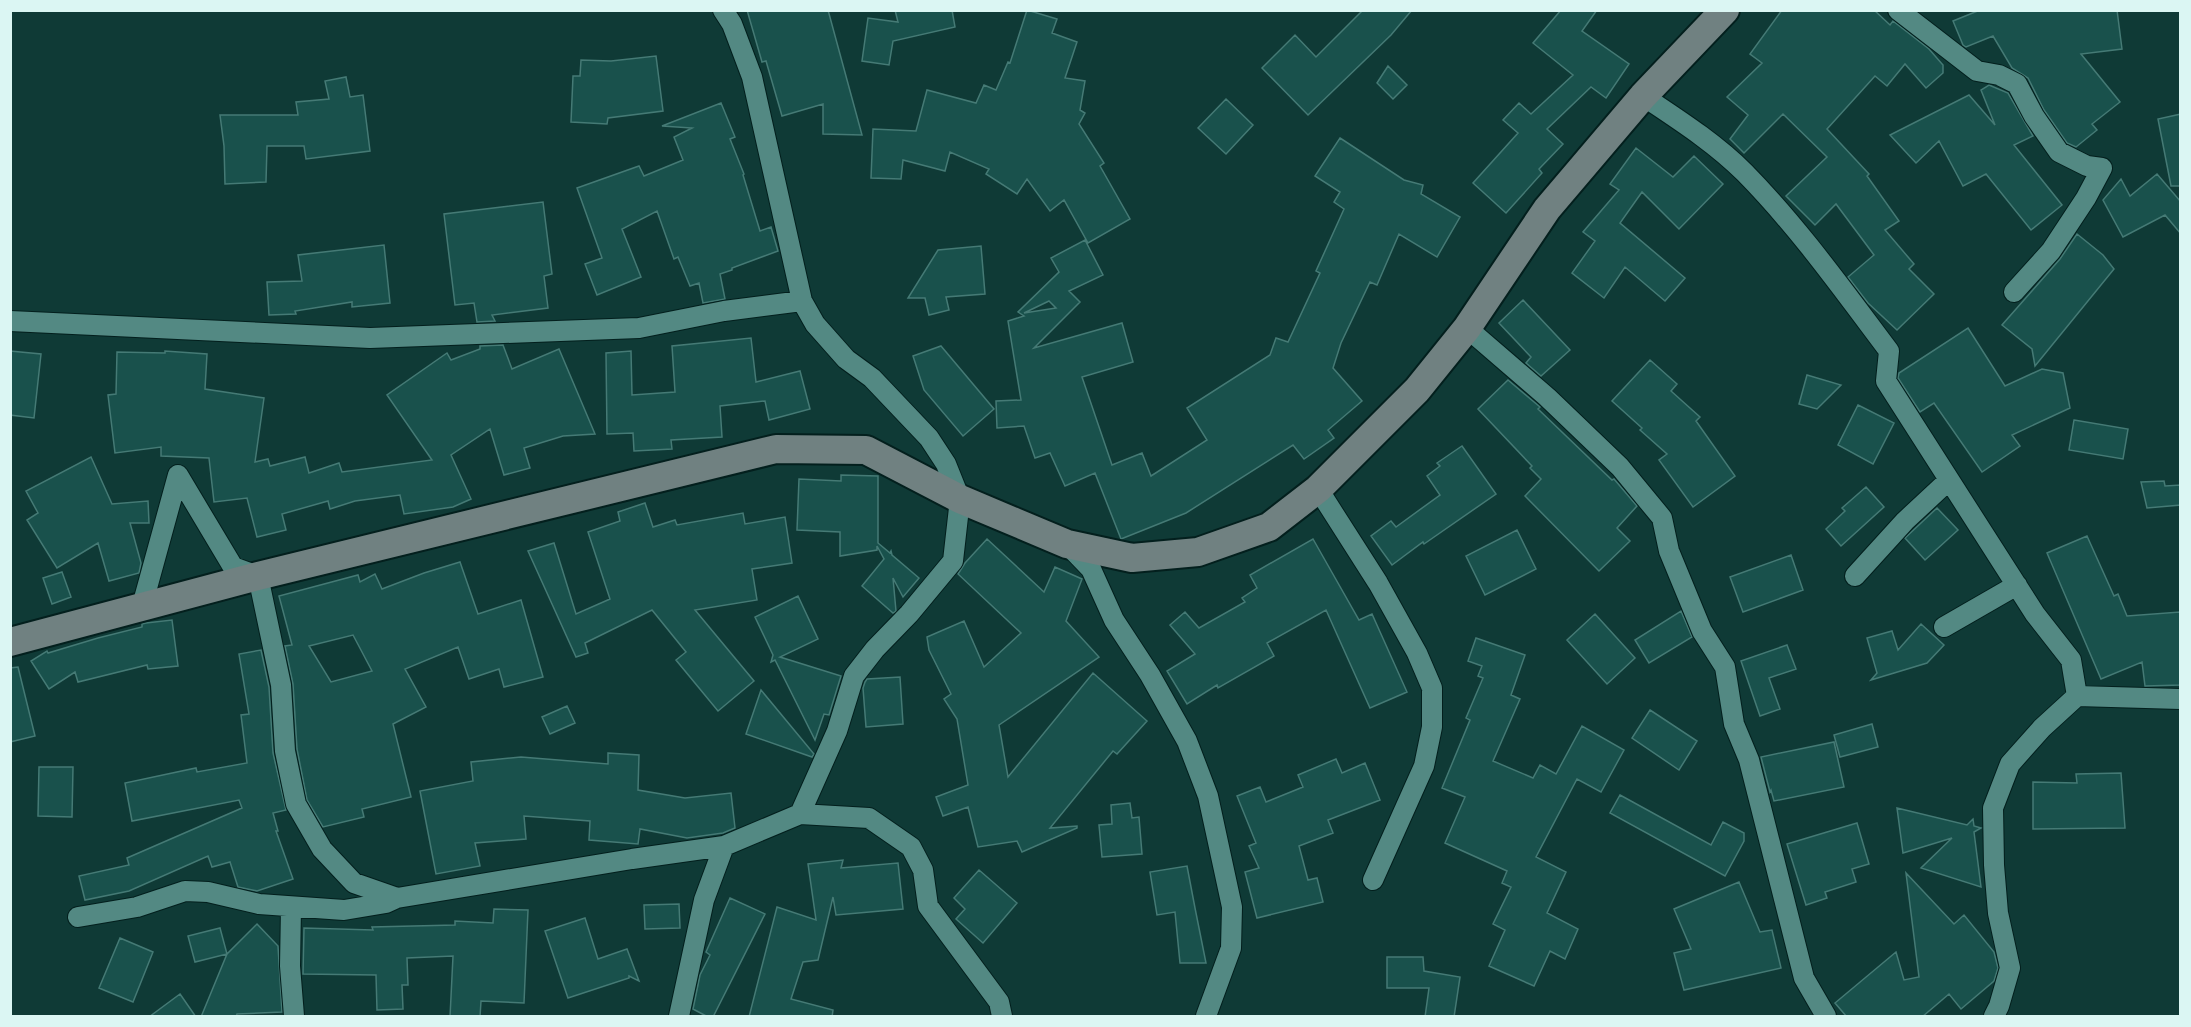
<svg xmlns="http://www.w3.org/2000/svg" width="2191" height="1027" font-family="'PT Sans',sans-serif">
	<rect width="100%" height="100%" fill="#0f3a36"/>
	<path fill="#19514c" stroke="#457a75" stroke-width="1.5" fill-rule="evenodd" d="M747,10H828L862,135L823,134V104L782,116L766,61L762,62Z
		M895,10H952L955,27L893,41L889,65L862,61L868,18L898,22Z
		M1027,10L1057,19L1052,33L1077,42L1065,78L1085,81L1080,110L1085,113L1079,124L1104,163L1100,166L1130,219L1088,243L1064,200L1050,211L1027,179L1017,194L986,174L989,169L950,152L945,171L903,160L901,179L871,178L873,129L916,131L927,90L976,103L984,85L996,90L1008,62L1010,63Z
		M1363,10H1412L1391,35L1308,115L1262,68L1295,35L1316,57Z
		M1561,10H1597L1582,31L1629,64L1606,98L1591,87L1547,129L1563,144L1539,169L1542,173L1506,213L1473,183L1518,133L1503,120L1519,103L1531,114L1573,75L1533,43Z
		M1782,10H1874L1890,25L1893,21L1929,49L1943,65V73L1926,88L1905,64L1887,86L1875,76L1827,129L1869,174L1867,176L1899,221L1885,230L1914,264L1909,269L1934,294L1897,330L1868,303L1848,277L1874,255L1836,204L1815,225L1786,196L1827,157L1783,114L1744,153L1730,139L1748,115L1727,97L1762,63L1750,54Z
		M1980,10H2117L2122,49L2081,54L2120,102L2092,124L2097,130L2076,147L2067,143L2044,110L2028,78L2012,68L1993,36L1966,47L1963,45L1953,21Z
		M656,56L663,111L608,118L607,124L571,122L573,76H580L581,60L611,61Z
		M1388,66L1407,85L1393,99L1377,83Z
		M346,77L350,97L363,95L370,151L306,159L304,146H267L266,182L225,184L224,146L220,115H298L296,102L329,99L325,81Z
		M1989,85L2008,93L2033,136L2014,145L2062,205L2031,230L1986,174L1963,186L1939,141L1916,163L1890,135L1969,95L1995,125L1981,90Z
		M1226,99L1253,125L1226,154L1198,128Z
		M721,103L735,137L730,139L744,174L743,175L760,231L771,227L778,251L732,268V270L720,274L725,299L703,303L699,283L690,286L678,257L674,259L657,211L622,229L641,277L597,295L585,264L602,258L577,188L639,166L644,176L683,160L674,137L692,128L662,126Z
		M2181,114V186H2171L2158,119Z
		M1340,138L1404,180L1423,185L1421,194L1460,217L1437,257L1399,234L1377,285L1370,282L1341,343L1333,368L1362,401L1328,430L1334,438L1304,459L1293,445L1186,513L1121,539L1095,473L1065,486L1050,453L1035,458L1024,426L997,428L996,401L1021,400L1008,321L1024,316L1018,312L1059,272L1051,258L1085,240L1103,275L1069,291L1080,302L1034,348L1122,323L1133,362L1082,377L1112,465L1142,453L1151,476L1207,440L1187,408L1270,355L1276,338L1288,342L1320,273L1316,271L1344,209L1334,202L1340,192L1315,176ZM1049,301L1056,308L1024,313Z
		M1636,148L1673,177L1694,156L1723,184L1679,229L1642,192L1620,223L1685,278L1665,301L1625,267L1604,298L1572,273L1595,241L1583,232L1619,190L1610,184Z
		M2157,174L2181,202V234L2165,215L2123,237L2103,200L2121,179L2130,196Z
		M543,202L552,274L544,276L548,308L492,315L495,321L477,322L474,303L455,305L444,214Z
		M2077,234L2103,255L2114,269L2035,366L2032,349L2002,325L2060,259Z
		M384,245L390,303L352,307V302L295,311L296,314L269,315L267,282L302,281L298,255Z
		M981,246L985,294L946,297L949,310L929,315L925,298H908L938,250Z
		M1523,300L1570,350L1541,376L1526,363L1531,357L1499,323Z
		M1968,328L2005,386L2042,369L2063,373L2070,408L2012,435L2020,446L1982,472L1934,403L1920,412L1898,378L1899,373Z
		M751,338L756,382L800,371L810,409L769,420L765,401L720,406L722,437L671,440L672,449L634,451L633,433L607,434L606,353L631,351L632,395L675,392L672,346Z
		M503,345L512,369L559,349L595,434L563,436L524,448L530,468L504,475L490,429L451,455L471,499L453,507L404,514L400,495L355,501L330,509L328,501L282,514L286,530L257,537L247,498L214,502L209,458L161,456V447L115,453L108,395L116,394L117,352L165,353V351L207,354L205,389L264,398L255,462L268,459L270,466L305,457L309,473L339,463L342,472L432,460L387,395L447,353L451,360L480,349V346Z
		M941,346L994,409L963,436L924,390L913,356Z
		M10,351L41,354L34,418L10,415Z
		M1650,360L1677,384L1671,391L1700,417L1696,421L1735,476L1693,507L1659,460L1667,454L1640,430L1642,428L1612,401Z
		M1807,375L1841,385L1817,409L1799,404Z
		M1508,380L1540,407L1538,409L1612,480L1614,479L1637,506L1617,528L1630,541L1599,571L1525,496L1541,479L1530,468L1532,466L1478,409Z
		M1858,405L1894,423L1873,464L1838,445Z
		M2074,420L2128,429L2123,459L2069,450Z
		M1462,446L1496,494L1424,544L1423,542L1392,565L1371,536L1391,521L1396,527L1440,495L1427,476L1440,466L1437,463Z
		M91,457L112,504L148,501L149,523H130L141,563L139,573L109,581L98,543L57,568L27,520L38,513L26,491Z
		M841,475L878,476V543L890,553L891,551L892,555L919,578L903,597L893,578L896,611L893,613L862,586L884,559L877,546V550L840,556V532L797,530L799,479L841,481Z
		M2164,481L2165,486L2181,485V505L2147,508L2141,482Z
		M1866,487L1884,507L1841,546L1826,529L1845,511L1842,508Z
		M645,503L653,527L675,520L677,525L743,513L745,524L785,517L792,563L752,569L757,600L695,610L754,681L718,711L676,660L686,652L652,610L585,643L588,653L576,657L528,551L554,543L576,614L610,599L588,532L620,521L618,512Z
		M1937,508L1958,530L1925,560L1905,538Z
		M1517,530L1536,569L1485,595L1466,556Z
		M2087,536L2114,596L2118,594L2127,616L2180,612L2181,685L2145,686L2142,662L2101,679L2047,553Z
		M987,539L1044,592L1055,567L1082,579L1066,621L1099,657L999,725L1008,777L1093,673L1147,721L1117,754L1113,751L1050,828L1077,826V828L1022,852L1017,841L978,847L968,807L943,816L936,797L968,785L957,719L944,699L951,694L929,650L927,637L964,621L984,667L1021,633L958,574L965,563Z
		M1313,539L1359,620L1372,614L1407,692L1370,708L1326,610L1267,643L1274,656L1218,688L1217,685L1187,704L1167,671L1195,654L1170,625L1185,612L1199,628L1245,602L1242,598L1257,588L1250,575Z
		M1791,555L1803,590L1743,612L1730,577Z
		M460,562L478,614L521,600L543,677L504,687L499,669L469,679L458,647L405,669L426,707L393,724L411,797L362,809L364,817L323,827L307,800L297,749L293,684L285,646L292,645L279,596L358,575L360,582L375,574L382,589L424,573ZM353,635L372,671L331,682L309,646Z
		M62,572L71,597L52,604L43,578Z
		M798,596L818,639L780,657L841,676L829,715L824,714L815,740L775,660L771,662L773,655L755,617Z
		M1681,611L1692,637L1649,663L1635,640Z
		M1595,614L1635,658L1607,684L1567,640Z
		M172,620L178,666L148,669L147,665L78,682L75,672L49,689L31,661L47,651L48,653L98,638L142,627V624L146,623Z
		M1921,624L1944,645L1927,663L1871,680L1877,673L1867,638L1892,631L1898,650Z
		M1476,638L1525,655L1511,695L1520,699L1493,761L1533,778L1540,765L1556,774L1582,726L1624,750L1601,792L1577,779L1536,857L1566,872L1547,913L1578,929L1565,959L1550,951L1534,986L1489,966L1505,930L1493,924L1511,887L1502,883L1507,871L1445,843L1465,797L1442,788L1470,720L1466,718L1483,678L1478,676L1482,666L1468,661Z
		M1787,645L1796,669L1769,678L1780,709L1760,716L1741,661Z
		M261,650L269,687L273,753L286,810L273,813L278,831H276L293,879L257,891L238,887L230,862L212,867L208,856L129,891L85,900L79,876L129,865L127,858L242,808L239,800L132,821L125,783L196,768L197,772L247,763L241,715L249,714L239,654Z
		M18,667L35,736L10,742V668Z
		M900,677L903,724L866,727L863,688L865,682L867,679Z
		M761,690L814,754L812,757L746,734Z
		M567,706L575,723L550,734L542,717Z
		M1650,710L1697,741L1679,770L1632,738Z
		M1872,724L1878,747L1840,757L1834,735Z
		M1834,742L1844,787L1774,801L1771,790L1770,792L1761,757Z
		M608,753L639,755L638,790L685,798L731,793L735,828L723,833L687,838L640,829L638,844L589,840L590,821L524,816L526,839L475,843L480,866L436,874L420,791L473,781L471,762L521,757L608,764Z
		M1336,759L1342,773L1365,763L1380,800L1328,820L1333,833L1299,846L1308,880L1317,878L1323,902L1257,918L1245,872L1259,868L1249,846L1256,843L1237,796L1260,787L1266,802L1303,787L1298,775Z
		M39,767H73L72,817L38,816Z
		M2121,773L2125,828L2033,829V782L2077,783L2076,774Z
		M1620,795L1711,845L1723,822L1744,833V841L1725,876L1610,813Z
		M1130,803L1132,818L1139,817L1142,854L1102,857L1099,825L1112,824L1111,805Z
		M1897,808L1967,825L1973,819L1974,826L1981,828L1974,832L1981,887L1921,868L1952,838L1903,853Z
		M1857,823L1869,864L1852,869L1856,882L1825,892L1827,898L1806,905L1787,844Z
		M843,860L841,868L898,863L903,909L836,915L833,897L818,960L803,962L791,999L833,1010L832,1017H749L777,907L816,920L808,864Z
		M1187,866L1195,908L1206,963H1180L1175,912L1157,915L1150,872Z
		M979,870L1017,903L983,943L956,919L965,909L954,898Z
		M1906,873L1954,924L1964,915L1994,952L1998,968L1994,981L1961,1009L1949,994L1922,1017H1847L1835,1003L1896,952L1904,980L1919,977Z
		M1739,882L1760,932L1772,930L1781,968L1684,990L1674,953L1691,949L1674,909Z
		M730,898L765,914L713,1017H708L693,1009L700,975L710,955L706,952Z
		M679,904L680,928L645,929L644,905Z
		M494,909L528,910L524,1003L481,1001L480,1017H450L453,956L407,958L408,985H402L403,1009L377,1010L376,975L303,974L304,928L373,930L372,927L455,925V921L493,923Z
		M585,918L598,959L627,949L639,981L629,976V978L568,998L545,931Z
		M257,924L278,946L282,1012L237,1014L236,1017H201L227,954Z
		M220,928L227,954L195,962L188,936Z
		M120,938L153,952L133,1002L99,988Z
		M1387,957H1423L1424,971L1460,977L1454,1017H1425L1429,988H1387Z
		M180,994L196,1017H149Z"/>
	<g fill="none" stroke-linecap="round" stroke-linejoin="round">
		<g stroke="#031f1d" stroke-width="22">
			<path id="street" d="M1898,10L1977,71L1999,75L2017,84L2034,116L2059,152L2087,166L2102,168L2086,198L2051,251L2014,292
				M1643,96C1679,120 1715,143 1745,173C1799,228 1843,290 1889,351L1886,381L2035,614L2071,660L2077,696
				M10,321L370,338L639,328L724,311L802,301
				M1467,328L1547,397L1620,467L1662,518L1669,551L1702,631L1725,667L1734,724L1749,760L1804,978L1826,1016
				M1318,489L1378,583L1417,653L1432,688V727L1424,766L1373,880
				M1067,544L1091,569L1114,620L1150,675L1187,741L1208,796L1232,907L1231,948L1206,1016
				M1855,576L1905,521L1949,480
				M142,606L178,475L233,567L258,576L281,685L285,751L296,804L322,849L354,883L397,898
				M1944,627L2017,585
				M800,814L869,818L911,847L923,870L928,906L999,1002L1002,1016
				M291,908L290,966L294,1016
				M78,917L137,907L185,891L208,892L259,904L344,910L386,903L397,898L632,859L724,846L800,814L837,731L854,676L875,649L909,614L953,561L960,499L946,464L929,438L872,378L846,359L815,324L802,301L752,77L732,24L723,10
				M679,1016L704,900L724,846
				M1994,1016L1999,1006L2010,968L1998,913L1994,865L1993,808L2010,764L2042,728L2077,696L2180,699"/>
		</g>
		<g stroke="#031f1d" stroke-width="32">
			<path id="secondary" d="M10,642L258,576L776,449L866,450L960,499L1067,544L1132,558L1198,552L1269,527L1318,489L1417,390L1467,328L1547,209L1643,96L1725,10"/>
		</g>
		<use href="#street" stroke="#538983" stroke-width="20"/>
		<use href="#secondary" stroke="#708181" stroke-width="28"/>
	</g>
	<rect width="2191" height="1027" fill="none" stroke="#dbf6f3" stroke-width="24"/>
</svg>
